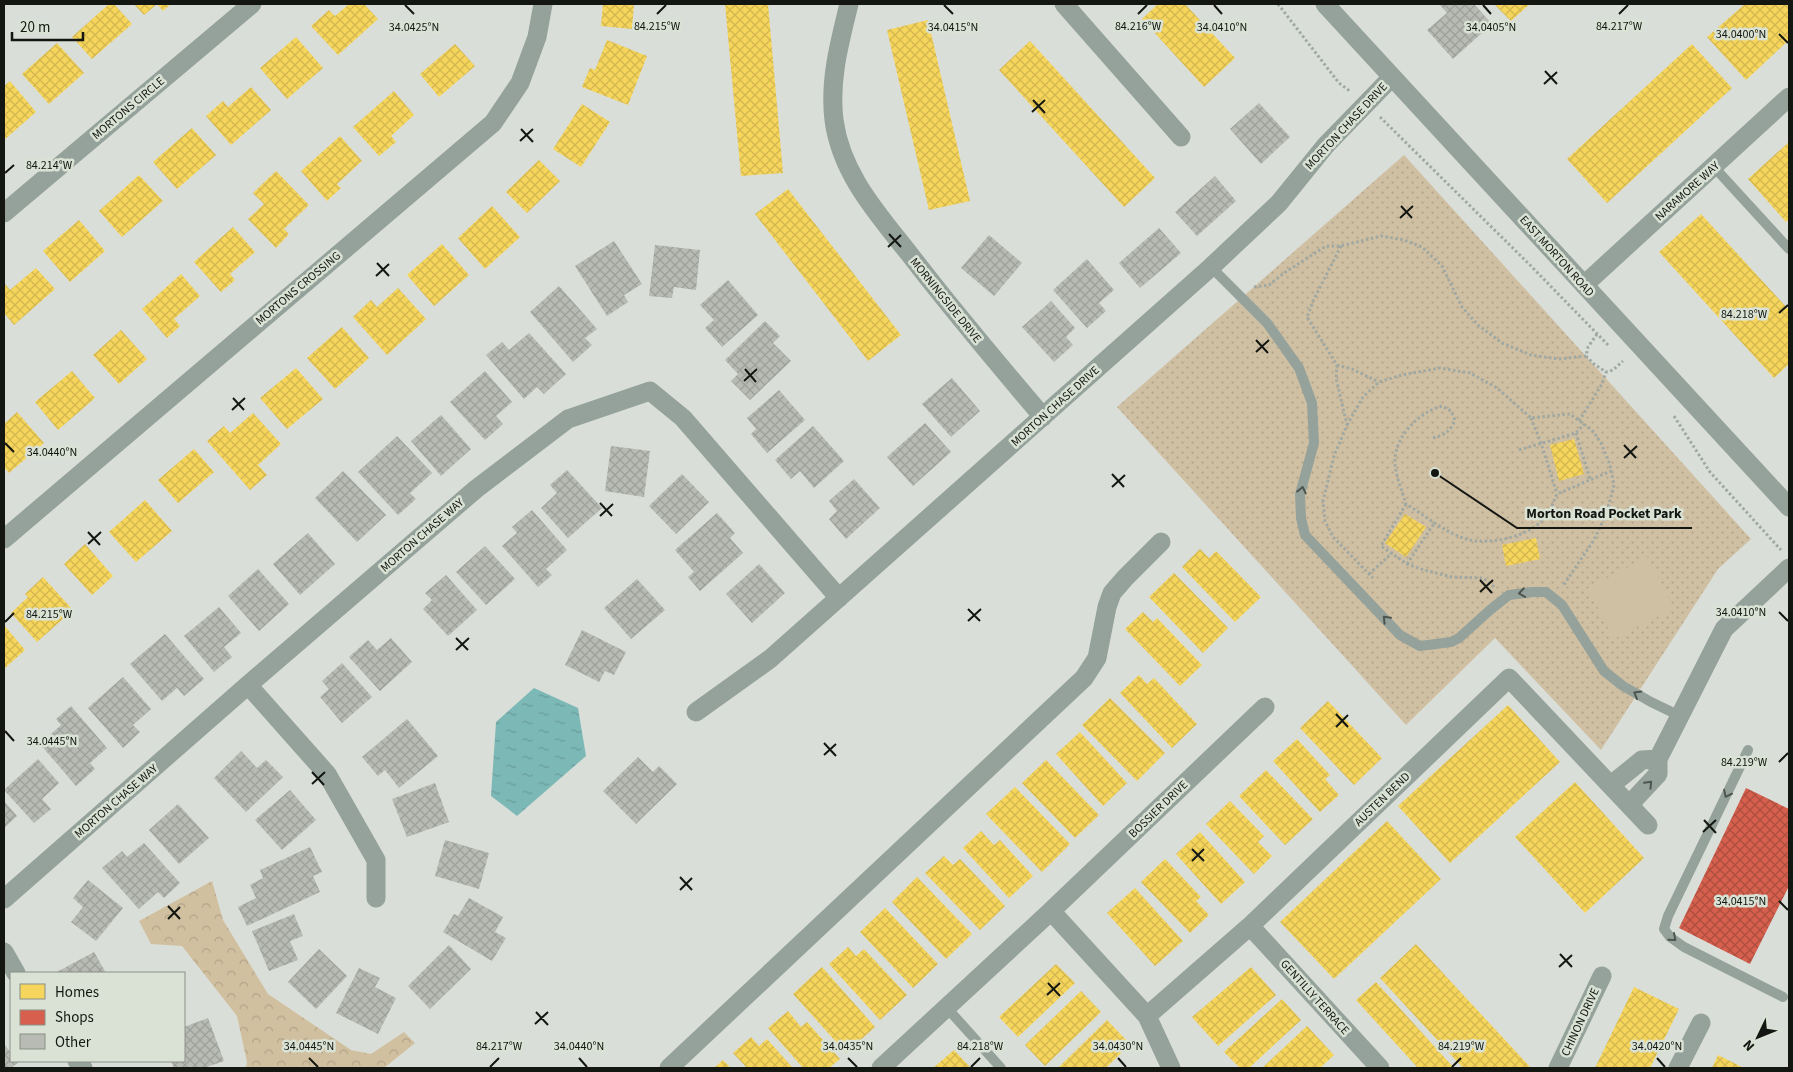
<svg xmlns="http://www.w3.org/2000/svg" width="1793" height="1072" font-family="'Source Sans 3',sans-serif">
	<defs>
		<pattern id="forest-crowns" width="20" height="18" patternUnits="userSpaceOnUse" patternTransform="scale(1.25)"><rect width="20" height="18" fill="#d1c09f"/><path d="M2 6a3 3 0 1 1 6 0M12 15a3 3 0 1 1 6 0" fill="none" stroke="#b3a488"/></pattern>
		<pattern id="park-dots" width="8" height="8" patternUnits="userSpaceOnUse" patternTransform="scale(1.25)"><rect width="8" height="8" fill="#d0c0a3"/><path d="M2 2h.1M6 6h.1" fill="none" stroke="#b2a48b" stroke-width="1.8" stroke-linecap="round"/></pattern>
		<pattern id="water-ripples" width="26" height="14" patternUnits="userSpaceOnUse" patternTransform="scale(1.25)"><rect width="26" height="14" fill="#7cb8b5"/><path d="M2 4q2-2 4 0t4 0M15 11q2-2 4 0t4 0" fill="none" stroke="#6a9d9b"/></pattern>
		<pattern id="homes-cross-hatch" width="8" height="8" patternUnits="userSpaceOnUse" patternTransform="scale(1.25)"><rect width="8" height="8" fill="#f6d55c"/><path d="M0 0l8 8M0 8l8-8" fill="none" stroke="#d2b64f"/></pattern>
		<pattern id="shops-cross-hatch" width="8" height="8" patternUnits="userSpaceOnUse" patternTransform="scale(1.25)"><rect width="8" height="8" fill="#d6604d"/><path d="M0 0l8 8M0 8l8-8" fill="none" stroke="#ac4e3f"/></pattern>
		<pattern id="building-cross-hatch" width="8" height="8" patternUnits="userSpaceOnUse" patternTransform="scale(1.25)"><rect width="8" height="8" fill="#b8bab4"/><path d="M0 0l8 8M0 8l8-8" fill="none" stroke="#9d9f9a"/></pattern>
	</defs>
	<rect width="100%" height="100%" fill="#daded8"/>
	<path fill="url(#forest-crowns)" d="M212,881L223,920L268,994L351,1050L371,1054L404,1032L415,1043L384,1068H246L247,1062L237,1016L182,946L151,944L139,921Z"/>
	<path fill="url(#park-dots)" d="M1404,155L1751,539L1718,569L1601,750L1495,638L1406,725L1117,407Z"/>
	<path fill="#d0c0a3" d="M1648,557L1674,608L1614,639L1588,588Z"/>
	<path fill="url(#water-ripples)" d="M534,688L578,708L586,756L517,816L491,796L496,722Z"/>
	<path fill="url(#homes-cross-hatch)" d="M109,4H114L132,24L92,59L72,37Z
		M134,4H171L163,11L157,4L144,15Z
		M349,4H364L378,19L338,55L311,26L329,10L335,16Z
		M603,4H634L632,29L601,26Z
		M725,4H768L783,173L741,176Z
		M1158,4H1185L1235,58L1204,87L1142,19Z
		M1494,4H1530L1511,21Z
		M1745,4H1789V40L1746,80L1707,37Z
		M928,20L970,201L929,210L887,30Z
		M296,37L323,68L287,99L260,68Z
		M607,40L647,56L628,105L582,87L590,68L595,70Z
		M1030,41L1155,178L1124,207L999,70Z
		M57,43L84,73L49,104L22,74Z
		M455,44L475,66L439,97L420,74Z
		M1692,44L1732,88L1607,203L1567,159Z
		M10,81L36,112L4,140V86Z
		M251,87L271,110L231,145L206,116L223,101L228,107Z
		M394,91L414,115L391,136L396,142L379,156L353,127Z
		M582,104L610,122L581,167L553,149Z
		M192,128L216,155L177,189L153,162Z
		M340,136L362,161L337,184L341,188L327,201L301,171Z
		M1789,142V219L1786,222L1748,179Z
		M539,160L560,181L527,213L506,192Z
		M276,171L309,205L284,229L289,234L276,248L248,219L264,204L253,193Z
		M139,175L163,201L122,237L99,211Z
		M788,189L901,335L868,361L755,214Z
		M492,206L520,237L485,269L458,238Z
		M1701,214L1789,310V364L1774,378L1659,252Z
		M79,220L105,251L70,282L43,251Z
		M233,227L255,252L230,274L235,280L221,292L194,262Z
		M442,244L469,275L434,306L407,275Z
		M36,268L55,289L14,325L4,313V283L10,290Z
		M181,274L200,296L174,319L180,326L167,338L142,309Z
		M398,288L426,319L387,355L353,317L371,300L377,307Z
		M342,327L369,358L335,389L307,358Z
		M121,330L147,359L119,384L93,355Z
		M296,368L323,399L287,429L260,398Z
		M72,371L95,398L58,430L35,402Z
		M17,412L44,443L9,473L4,467V424Z
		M253,413L281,444L258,465L267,475L250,490L207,441L224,426L230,433Z
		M1574,439L1584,474L1559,481L1550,445Z
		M194,449L214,472L178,503L158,480Z
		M145,500L172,531L136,562L109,532Z
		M1405,514L1426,527L1406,557L1385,543Z
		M1536,538L1540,559L1506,566L1502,545Z
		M85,544L113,576L92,595L64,564Z
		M1200,549L1209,558L1216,551L1261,597L1235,622L1182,567Z
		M1174,573L1228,628L1203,653L1149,597Z
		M43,577L73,610L37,642L11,613L28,597L25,594Z
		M1143,612L1153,622L1157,618L1202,665L1180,686L1125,629Z
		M4,625L25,650L4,669Z
		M1139,675L1147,684L1154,678L1197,724L1172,748L1120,693Z
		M1110,698L1165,753L1137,781L1082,725Z
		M1328,701L1382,758L1354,785L1300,728Z
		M1508,705L1560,762L1450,863L1398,806Z
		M1080,732L1127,783L1103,806L1056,754Z
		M1297,739L1330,775L1325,779L1339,795L1320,812L1273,761Z
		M1046,760L1099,815L1075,838L1022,783Z
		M1266,770L1313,819L1285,845L1239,796Z
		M1575,782L1644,858L1585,913L1515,837Z
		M1015,787L1070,844L1042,872L986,814Z
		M1230,801L1264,836L1258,842L1272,856L1254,874L1206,824Z
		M1387,821L1441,879L1334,979L1280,922Z
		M981,831L994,845L1000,840L1033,876L1009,898L963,848Z
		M1200,832L1245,882L1221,904L1176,854Z
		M944,856L953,865L960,859L1005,906L980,930L925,873Z
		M1165,859L1201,897L1196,901L1209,915L1190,933L1141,882Z
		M917,877L972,934L946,959L892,902Z
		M1135,888L1183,941L1155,966L1107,913Z
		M885,908L938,964L913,988L860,932Z
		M1416,944L1531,1068H1463L1380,978Z
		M848,947L856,956L864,949L907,995L880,1020L829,964Z
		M1056,964L1075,983L1018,1037L999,1017Z
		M822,967L875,1027L846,1053L793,994Z
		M1251,967L1276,995L1218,1046L1192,1017Z
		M1376,982L1454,1068H1418L1356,1000Z
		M1634,987L1679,1009L1650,1068H1595Z
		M1081,991L1101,1012L1045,1066L1025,1045Z
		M1282,999L1301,1020L1249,1068H1240L1224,1052Z
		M788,1011L801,1027L807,1022L840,1059L829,1068H803L768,1028Z
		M1107,1020L1130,1044L1106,1068H1058Z
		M1307,1026L1334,1055L1320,1068H1262Z
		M751,1037L759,1046L767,1039L793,1068H747L733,1053Z
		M954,1050L971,1068H933Z
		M1718,1055L1744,1068H1712Z
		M723,1060L731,1068H714Z"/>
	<path fill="url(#shops-cross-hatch)" d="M1746,788L1789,809V886L1750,964L1679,928Z"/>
	<path fill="url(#building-cross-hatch)" d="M1439,4H1474L1492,24L1453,59L1427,30L1447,13Z
		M1259,103L1290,137L1261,164L1230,129Z
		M1215,176L1236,201L1197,236L1175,212Z
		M1159,228L1181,253L1140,288L1119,263Z
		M989,235L1022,263L994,296L961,268Z
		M614,241L642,284L624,295L628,302L607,316L575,266Z
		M655,245L700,250L696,290L674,287L672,298L649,296Z
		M1087,259L1114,290L1099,303L1106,311L1087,328L1053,290Z
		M728,280L758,315L722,347L705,328L714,320L700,305Z
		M559,286L597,329L585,338L592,345L573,362L530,312Z
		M1051,301L1075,328L1066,337L1073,345L1054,362L1022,327Z
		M765,321L780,336L773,343L791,361L750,400L731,381L738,374L725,360Z
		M529,333L566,374L544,394L537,387L524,399L486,355L502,342L509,350Z
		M485,371L512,402L496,416L503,424L485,440L450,402Z
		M952,378L980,411L951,437L922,404Z
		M779,390L805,420L767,453L751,434L756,429L747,418Z
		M441,415L471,449L441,476L411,441Z
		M925,423L951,452L913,486L887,457Z
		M813,426L844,461L814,488L800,471L791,479L775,460Z
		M397,436L432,473L410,493L416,499L398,515L358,472Z
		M611,446L650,451L644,497L605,491Z
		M567,470L602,508L568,538L541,508L557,493L550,485Z
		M343,471L386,515L357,542L315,498Z
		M682,474L709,502L676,534L649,506Z
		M854,479L880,508L846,539L829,519L837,511L829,501Z
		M532,510L567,550L546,569L552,575L538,587L502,546L517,533L512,527Z
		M717,513L735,533L730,538L743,553L700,591L688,577L694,572L675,550Z
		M308,533L335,564L300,595L273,564Z
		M485,546L515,579L486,605L456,572Z
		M759,564L785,593L752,623L726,594Z
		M258,569L289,604L259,631L228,596Z
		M446,575L477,610L448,636L423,609L432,600L425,593Z
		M637,579L665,610L631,639L604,608Z
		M219,607L241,633L224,647L232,657L214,672L184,636Z
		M582,630L626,652L614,675L605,671L599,682L565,665Z
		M165,634L204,679L184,696L177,688L162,701L130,664Z
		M391,638L412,662L380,691L349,657L368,640L377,650Z
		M342,663L372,697L342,723L320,697L329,689L322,681Z
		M123,677L151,709L133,725L140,732L123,748L88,708Z
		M71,706L107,748L90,763L95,769L76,786L40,744L61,725L56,719Z
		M407,719L438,756L399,788L385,770L378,776L362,757Z
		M241,751L257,768L266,760L283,777L246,812L214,778Z
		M638,757L653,772L659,766L677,784L636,824L603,791Z
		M38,759L59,783L42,799L51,809L34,823L4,790Z
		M435,783L449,822L407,837L392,799Z
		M290,790L316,820L282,850L255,820Z
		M4,801L17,816L4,828Z
		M178,804L209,838L179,864L149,830Z
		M445,840L489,853L479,889L435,876Z
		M144,843L180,883L164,898L158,892L139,909L102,868L122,851L127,857Z
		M310,847L322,872L313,876L320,892L247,926L238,907L256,898L250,885L263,878L260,870Z
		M88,880L123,908L96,941L71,922L83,907L73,898Z
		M469,898L503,917L495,932L506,938L492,961L443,932L454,914L458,916Z
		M294,914L303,936L290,941L298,960L269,971L252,931Z
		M449,945L471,969L430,1009L408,986Z
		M319,949L347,976L316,1009L288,982Z
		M94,952L106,973H55Z
		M359,968L380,978L375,987L396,998L378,1034L336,1013Z
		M208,1018L224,1061L204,1068H174L171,1061H184V1027Z
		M4,1044L11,1053V1061H20L11,1068H4Z"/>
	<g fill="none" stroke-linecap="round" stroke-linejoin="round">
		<path stroke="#9fa8a2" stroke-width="3" stroke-dasharray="2.5 2.5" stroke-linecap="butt" d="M1278,4L1339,83L1351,92
			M1380,117L1530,265L1609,346
			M1341,246L1314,299L1307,317L1337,365L1336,378L1347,425L1334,456L1323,501L1325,521L1333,537L1373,578
			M1254,287L1269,285L1284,273L1326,246H1341L1381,236L1404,240L1422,247L1442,266L1462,307L1478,325L1502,343L1531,355L1559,359L1586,356
			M1597,334L1588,347L1586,356L1594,364L1606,372L1613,370L1623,361
			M1337,365L1352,369L1379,382
			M1674,416L1710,472L1781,550
			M1531,418L1541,443L1557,494
			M1579,421L1602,384L1606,372
			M1347,425L1363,397L1379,382L1402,375L1440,368L1470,373L1497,388L1531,418L1570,414L1592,430L1601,443L1610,465L1614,485L1607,512L1594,540L1563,586
			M1576,433L1590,479
			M1433,438C1444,435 1450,432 1455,420L1451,411L1442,406C1420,412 1397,434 1395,458C1394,473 1402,490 1406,504C1424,515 1446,533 1466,539C1491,546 1535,536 1549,512C1552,507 1554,500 1557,494L1611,471
			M1519,450L1576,433L1584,424
			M1406,504L1381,546L1407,564L1424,570L1452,577L1483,578L1494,587
			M1407,564L1435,522
			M1369,574L1392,553"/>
		<path stroke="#94a29b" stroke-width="10" d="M1714,167L1789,249
			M1211,267L1267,323L1299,368L1312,403L1314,443L1300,494L1301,518L1305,535L1400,635L1420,646L1451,642L1459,638L1490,610L1509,595L1533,592H1546L1562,605L1604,671L1623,686L1651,702L1680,716
			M1748,750L1668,916L1664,929L1670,937L1684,947L1783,997
			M947,1008L1001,1068"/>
		<path stroke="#94a29b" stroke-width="19" d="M849,4C840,41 829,80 834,120C841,174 878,214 911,256C953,311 998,364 1043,417
			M1064,4L1181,137
			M1325,4L1789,507
			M4,213L252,4
			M1584,285L1789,97
			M4,539L493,123L520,83L537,37L543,4
			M248,685L327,774L376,860V898
			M696,712L770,659L1211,267L1279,203L1326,145L1392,77
			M1611,785L1642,760L1658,759
			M1630,804L1658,774V759L1724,629L1789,568
			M4,899L248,685L476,489L568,419L650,391L683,418L839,598
			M1051,911L1265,707
			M1250,926L1380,1068
			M4,952L16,973
			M77,1061L83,1068
			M669,1068L1084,678L1097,658L1107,607L1112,593L1125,578L1161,542
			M881,1068L1051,911L1147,1016
			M1171,1068L1147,1016L1250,926L1509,678L1648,825
			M1558,1068L1602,976
			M1678,1068L1701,1023"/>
	</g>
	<defs><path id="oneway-chevron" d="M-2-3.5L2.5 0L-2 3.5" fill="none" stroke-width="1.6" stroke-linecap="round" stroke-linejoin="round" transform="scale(1.25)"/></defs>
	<g stroke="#4d554f">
		<use href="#oneway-chevron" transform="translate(1302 490) rotate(-78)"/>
		<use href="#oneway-chevron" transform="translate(1522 593) rotate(172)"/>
		<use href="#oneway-chevron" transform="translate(1386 619) rotate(-134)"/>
		<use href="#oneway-chevron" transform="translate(1637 694) rotate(-150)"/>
		<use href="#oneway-chevron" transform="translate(1649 784) rotate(-46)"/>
		<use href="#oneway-chevron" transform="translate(1727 794) rotate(116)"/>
		<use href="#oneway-chevron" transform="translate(1673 938) rotate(41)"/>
	</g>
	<path fill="none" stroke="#131611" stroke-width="2" d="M405,5L414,14M944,5L953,14M1214,5L1222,14M1483,5L1491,14M657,14L666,5M1138,14L1147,5M1619,14L1628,5M1779,34L1788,43M1545,71L1557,84M1544,84L1557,72M1033,100L1045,113M1032,112L1045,100M521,129L533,142M520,141L533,129M5,173L14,165M1401,206L1412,218M1400,218L1413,206M889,234L901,247M888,247L901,235M377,263L389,276M376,276L389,264M1779,313L1788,305M1256,340L1268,353M1256,352L1269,340M745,369L756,382M744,381L757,369M233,398L244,410M232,410L245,398M5,443L14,452M1624,445L1636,458M1624,458L1637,446M1112,474L1124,487M1112,487L1125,475M600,503L612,516M600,516L613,504M88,532L100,545M88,544L101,532M1480,580L1492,593M1480,592L1493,580M968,609L980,621M1779,612L1788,621M968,621L981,609M5,622L14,613M456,638L468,650M456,650L469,638M1336,714L1348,727M1336,727L1348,715M5,731L14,741M824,743L836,756M824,755L836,744M1779,762L1788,753M312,772L324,785M312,784L325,772M1704,820L1716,833M1703,832L1716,820M1192,849L1204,861M1192,861L1204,849M680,877L692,890M680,890L692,878M1779,901L1788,910M168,906L180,919M168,919L180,907M1560,954L1572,967M1559,967L1572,955M1048,983L1060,996M1047,995L1060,983M536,1012L548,1025M535,1024L548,1012M309,1058L318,1067M579,1058L587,1067M848,1058L857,1067M1118,1058L1126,1067M1657,1058L1665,1067M490,1067L499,1058M971,1067L980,1058M1452,1067L1461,1058"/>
	<g text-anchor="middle" stroke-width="5" stroke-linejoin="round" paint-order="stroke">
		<g font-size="12" fill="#131611" stroke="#d9e2d4">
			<text transform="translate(128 108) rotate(-40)" y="4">MORTONS CIRCLE</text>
			<text transform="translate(1346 126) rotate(-47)" y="4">MORTON CHASE DRIVE</text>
			<text transform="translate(1687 191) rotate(-42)" y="4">NARAMORE WAY</text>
			<text transform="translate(1557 256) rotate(48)" y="4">EAST MORTON ROAD</text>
			<text transform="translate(298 288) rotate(-40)" y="4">MORTONS CROSSING</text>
			<text transform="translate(946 300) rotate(51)" y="4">MORNINGSIDE DRIVE</text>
			<text transform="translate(1055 406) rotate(-42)" y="4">MORTON CHASE DRIVE</text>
			<text transform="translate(422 535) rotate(-41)" y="4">MORTON CHASE WAY</text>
			<text transform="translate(1382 799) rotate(-44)" y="4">AUSTEN BEND</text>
			<text transform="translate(116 801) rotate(-41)" y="4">MORTON CHASE WAY</text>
			<text transform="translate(1158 809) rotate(-44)" y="4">BOSSIER DRIVE</text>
			<text transform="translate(1315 997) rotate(48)" y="4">GENTILLY TERRACE</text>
			<text transform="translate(1580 1022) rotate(-65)" y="4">CHINON DRIVE</text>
		</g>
	</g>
	<g font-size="12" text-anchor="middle" fill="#131611" stroke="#d9e2d4" stroke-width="5" stroke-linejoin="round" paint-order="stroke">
		<text x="657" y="30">84.215°W</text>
		<text x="1138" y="30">84.216°W</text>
		<text x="1619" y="30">84.217°W</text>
		<text x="953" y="31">34.0415°N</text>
		<text x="1222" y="31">34.0410°N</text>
		<text x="1491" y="31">34.0405°N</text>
		<text x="414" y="31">34.0425°N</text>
		<text x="1741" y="38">34.0400°N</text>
		<text x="49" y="169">84.214°W</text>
		<text x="1744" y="318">84.218°W</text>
		<text x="52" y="456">34.0440°N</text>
		<text x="1741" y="616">34.0410°N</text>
		<text x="49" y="618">84.215°W</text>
		<text x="52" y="745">34.0445°N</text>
		<text x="1744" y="766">84.219°W</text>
		<text x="1741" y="905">34.0415°N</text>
		<text x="309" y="1050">34.0445°N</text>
		<text x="579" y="1050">34.0440°N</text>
		<text x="848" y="1050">34.0435°N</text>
		<text x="1118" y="1050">34.0430°N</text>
		<text x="1657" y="1050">34.0420°N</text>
		<text x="499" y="1050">84.217°W</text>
		<text x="980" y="1050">84.218°W</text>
		<text x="1461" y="1050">84.219°W</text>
	</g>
	<path fill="none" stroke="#131611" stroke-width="2" d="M1435 473L1517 528H1692"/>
	<circle fill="#131611" stroke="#d9e2d4" stroke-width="2" cx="1435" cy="473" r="5"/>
	<g font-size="14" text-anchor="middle" font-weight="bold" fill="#131611" stroke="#d9e2d4" stroke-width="5" stroke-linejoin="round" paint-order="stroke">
		<text x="1604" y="518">Morton Road Pocket Park</text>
	</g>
	<rect width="1793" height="1072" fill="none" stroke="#131611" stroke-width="10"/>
	<rect x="10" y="972" width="175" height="90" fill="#d9e2d4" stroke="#8a9086"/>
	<rect x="20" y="984" width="25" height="15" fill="#f6d55c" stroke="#8a9086"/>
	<text x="55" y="997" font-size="15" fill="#131611">Homes</text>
	<rect x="20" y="1010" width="25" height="15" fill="#d6604d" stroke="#8a9086"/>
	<text x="55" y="1022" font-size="15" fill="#131611">Shops</text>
	<rect x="20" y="1034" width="25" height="15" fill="#b8bab4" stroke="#8a9086"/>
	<text x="55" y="1047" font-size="15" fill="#131611">Other</text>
	<g transform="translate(1758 1037) rotate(227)" stroke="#d9e2d4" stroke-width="4" paint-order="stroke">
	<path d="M0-4L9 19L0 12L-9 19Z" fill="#131611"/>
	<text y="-8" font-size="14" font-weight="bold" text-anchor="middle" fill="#131611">N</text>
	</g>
	<path d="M12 32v8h71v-8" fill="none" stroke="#131611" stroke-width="2.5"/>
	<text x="20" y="32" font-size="15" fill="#131611" stroke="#d9e2d4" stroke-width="4" paint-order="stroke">20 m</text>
</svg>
